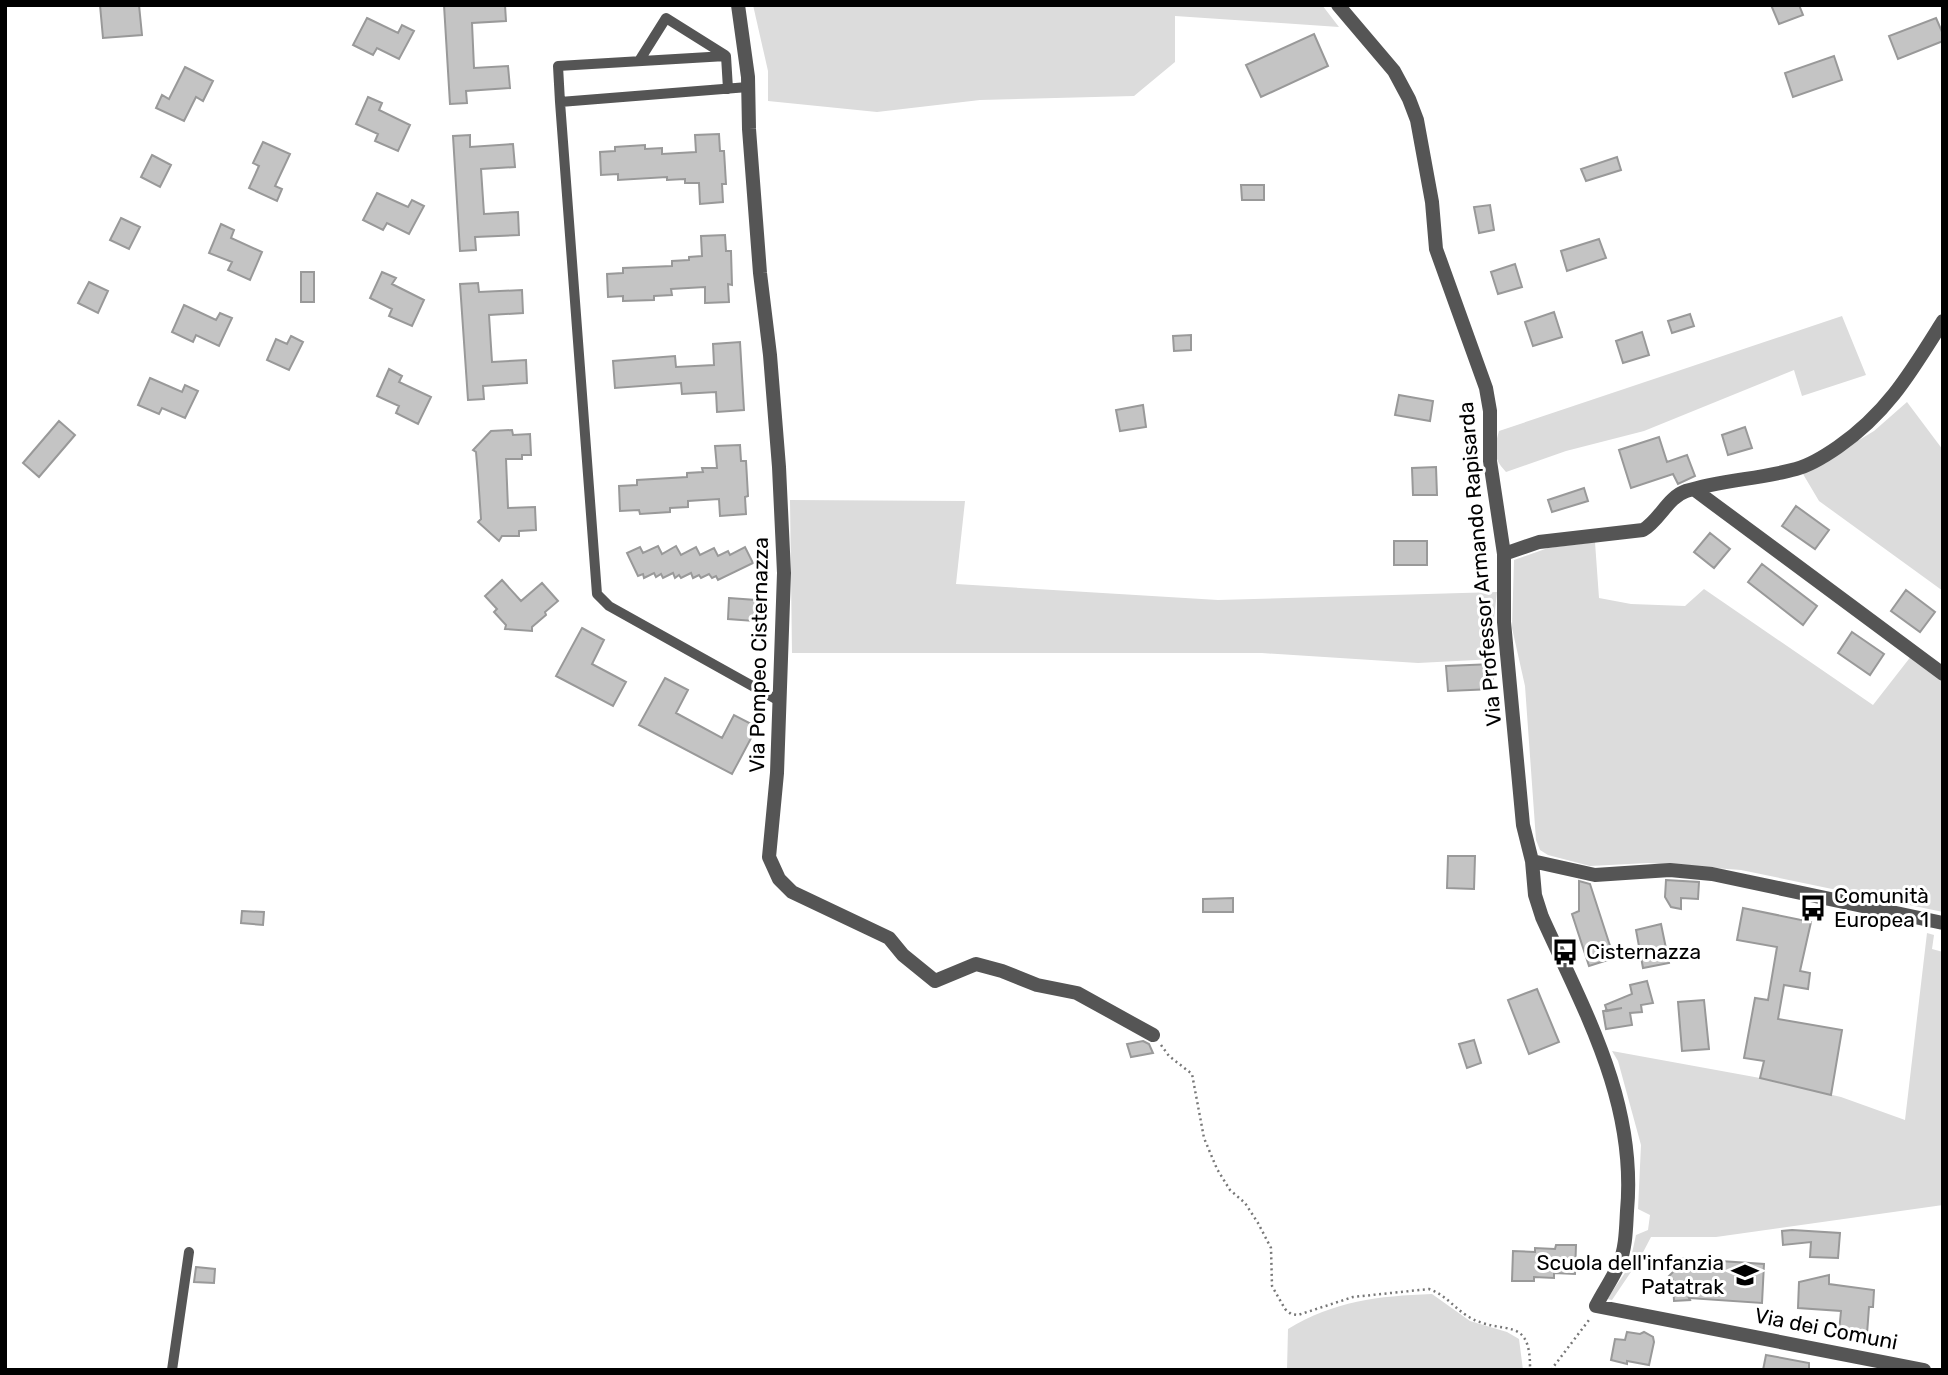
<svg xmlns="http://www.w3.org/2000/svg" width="1948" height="1375" font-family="Rubik,sans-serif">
	<rect width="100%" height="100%" fill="#fff"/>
	<path fill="#dcdcdc" d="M753,5H1322L1339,27L1175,16V62L1134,96L980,100L877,112L768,101V71Z
		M1842,316L1866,375L1802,396L1794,370L1644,431L1566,451L1506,472C1492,457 1494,449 1499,431Z
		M1907,402L1943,450V591L1819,501L1803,474L1874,431Z
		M790,500L965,501L956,584L1218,600L1497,592L1493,627L1495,659L1418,663L1262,653H792Z
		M1595,542L1599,598L1631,604L1685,606L1704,589L1873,705L1912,655L1943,679V912L1741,870L1648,863L1590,866L1548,855L1540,850L1536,840L1525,686L1512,628L1514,560L1548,548Z
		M1927,933L1934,935L1932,949L1943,952V1205L1716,1237H1651L1639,1260L1612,1300L1607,1299L1629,1267L1636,1235L1648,1230L1650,1215L1638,1209L1641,1145L1618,1061L1612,1051L1760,1078L1841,1097L1905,1120Z
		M1432,1294L1470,1321L1507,1332L1519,1339L1523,1370H1287L1288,1329C1334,1301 1378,1296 1432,1294Z"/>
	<path fill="#c4c4c4" stroke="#999" stroke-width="2" d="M100,5H139L142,35L103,38Z
		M444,5H505L506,21L472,23L474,68L508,66L510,88L466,91L467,103L450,104Z
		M1771,5H1799L1803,15L1779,24Z
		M367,18L398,33L402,25L414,31L399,59L377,48L373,55L353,45Z
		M1936,18L1943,34V41L1898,59L1889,36Z
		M1314,34L1328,66L1261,97L1246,65Z
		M1834,56L1842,80L1793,97L1785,73Z
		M185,67L213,81L203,101L196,97L184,121L156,108L162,95L169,99Z
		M368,97L382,103L379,110L410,125L398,151L375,141L378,134L356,124Z
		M719,134L720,151H724L726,184H722L723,202L700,204L699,183H685V179L667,180V177L618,180V174L601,175L600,152L615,151V147L645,145V149L662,148V154L696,152L695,135Z
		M470,135V147L513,144L515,167L481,169L484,214L518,212L519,235L475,237L476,250L460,251L453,136Z
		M263,142L290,154L275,186L282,189L277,201L249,188L259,166L253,163Z
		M152,155L171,165L160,187L141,177Z
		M1617,157L1621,170L1586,181L1581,169Z
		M1241,185H1264V200H1242Z
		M377,193L408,207L412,200L424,206L409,234L387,223L383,230L363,220Z
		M1490,205L1494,230L1479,233L1474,207Z
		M121,218L140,227L129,249L110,240Z
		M221,224L234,230L231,238L262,252L250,280L228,270L232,262L209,253Z
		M725,235L726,251H731L732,285L728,284L729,302L705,303V287L671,289L672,295L654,296V300L623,301V296L608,297L607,274L623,273V268L672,266V261L689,260V257L702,256L701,236Z
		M1599,239L1606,258L1567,271L1561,251Z
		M1515,264L1522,287L1498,294L1491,272Z
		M301,272H314V302H301Z
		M382,272L396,278L392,284L424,300L412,326L389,316L392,309L370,298Z
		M89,282L108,291L98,313L78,303Z
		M478,283L479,292L522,290L523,313L489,315L492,362L526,360L527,383L483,386L484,399L468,400L460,284Z
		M184,305L216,320L220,313L232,318L219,346L196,335L193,342L172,332Z
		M1554,312L1562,337L1533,346L1525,322Z
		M1690,314L1694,326L1672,333L1668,321Z
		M1642,332L1649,355L1623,363L1616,341Z
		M1191,335V350L1174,351L1173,336Z
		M291,336L303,342L289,370L267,360L276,339L287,344Z
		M740,342L744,410L717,412L716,392L682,394L681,383L615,388L613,361L675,356L676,367L714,365L713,344Z
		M389,369L402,376L399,382L431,397L418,424L396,413L399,406L377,396Z
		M150,378L182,392L185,385L198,391L185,418L162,408L159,414L138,405Z
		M1399,395L1433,401L1430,421L1395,415Z
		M1143,405L1146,427L1120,431L1116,410Z
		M59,421L75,435L39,477L23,463Z
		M1745,427L1752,448L1728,455L1722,435Z
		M512,430L513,435L530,434L531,455H522V459H506L508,508L535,507L536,530L519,531V536H502L499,541L478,522L481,519L478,476L476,452L473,450L491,431Z
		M1659,437L1667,462L1687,455L1695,476L1678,484L1673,474L1631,488L1619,450Z
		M740,445L741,461H746L748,496L745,497L746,514L720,516L719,499L688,501V507L670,508V512L640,514L639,510L620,511L619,486L637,485V480L687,477V473L703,472L702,468H717L715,446Z
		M1436,467L1437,495H1413L1412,468Z
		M1584,488L1588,501L1552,512L1548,500Z
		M1796,506L1829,530L1815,549L1782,526Z
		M1710,533L1730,549L1714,568L1694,552Z
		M1394,541H1427V565H1394Z
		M658,546L662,554L676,546L681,555L696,547L700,555L714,548L718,556L728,551L730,555L745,547L753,563L718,580L716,576L712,578L709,574L701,578L699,575L693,578L691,573L681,578L679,575L675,578L673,573L663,578L661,574L656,577L654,573L644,578L643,574L638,576L627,553L640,547L643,553Z
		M1762,564L1817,606L1803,625L1748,582Z
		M502,580L521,601L542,583L558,601L545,612L546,615L532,627V631L505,629L506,625L494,612L497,609L485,596Z
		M1906,590L1935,612L1920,632L1891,611Z
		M729,598L756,600L754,621L728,619Z
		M582,628L604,640L592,664L626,682L613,706L556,676Z
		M1852,632L1884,654L1870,675L1838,653Z
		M1493,664V689L1448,691L1446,666Z
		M665,678L688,690L676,713L722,738L734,715L757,727L732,774L639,725Z
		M1448,856H1475L1474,889L1447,888Z
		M1666,880L1699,882L1698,899L1681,898V909L1671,907L1665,897Z
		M1579,881L1590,884L1614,958L1589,966L1572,914L1579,911Z
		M1233,898V912H1203V899Z
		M1743,908L1811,922L1800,971L1810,973L1808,989L1784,985L1778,1019L1842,1030L1831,1095L1760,1078L1764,1061L1744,1058L1755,998L1768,1000L1777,947L1737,940Z
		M242,911L264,912L263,925L241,923Z
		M1661,924L1669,963L1643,968L1636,930Z
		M1647,981L1653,1003L1641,1005L1642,1012L1630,1013L1632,1025L1606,1029L1603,1011L1622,1008L1607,1011L1605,1005L1632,994L1630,985Z
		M1537,989L1559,1042L1529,1054L1508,1000Z
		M1704,1000L1709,1049L1682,1051L1678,1002Z
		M1474,1040L1481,1063L1467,1068L1459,1044Z
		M1143,1041L1149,1044L1153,1053L1131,1057L1127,1044Z
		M1792,1230L1840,1233L1838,1258L1810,1257L1811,1242L1783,1245L1782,1231Z
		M1556,1245H1576L1575,1274L1554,1273V1278L1534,1277V1281H1512L1513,1251L1535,1252V1248L1555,1249Z
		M1676,1258L1764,1264L1762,1303L1689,1298L1690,1300L1674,1301L1673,1280L1669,1276L1677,1268Z
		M196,1267L215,1269L214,1283L194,1282Z
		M1829,1275V1284L1874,1290L1873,1307H1869L1867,1334L1839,1332L1841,1311L1798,1308L1799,1282Z
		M1627,1332L1640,1334L1644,1332L1653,1337L1654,1342L1649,1365L1627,1361V1364L1611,1360L1615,1339L1625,1340Z
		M1766,1355L1809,1363V1370H1763Z"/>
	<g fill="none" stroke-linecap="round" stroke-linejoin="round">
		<path stroke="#777" stroke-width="2.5" stroke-dasharray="2 3.5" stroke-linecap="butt" d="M1161,1045L1169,1056L1192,1074L1204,1138L1217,1169L1230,1190L1245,1203L1258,1223L1271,1248L1272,1286L1285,1309L1291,1314L1298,1315L1353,1297L1429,1289C1446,1295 1454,1308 1469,1317C1503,1337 1531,1313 1530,1370
			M1551,1370L1589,1320"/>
		<path stroke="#555" stroke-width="10" d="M639,61L666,18L725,55
			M748,87L560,102L597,594L609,606L781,702
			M560,102L558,66L726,56L728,89
			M172,1370L189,1252"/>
		<path stroke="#555" stroke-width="14" d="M738,5L748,77L749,129L760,273L770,355L779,467L784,573L777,773L769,857L779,879L792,892L889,938L903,955L935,981L976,964L1002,971L1037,985L1077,993L1153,1035
			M1338,5L1394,71L1409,99L1417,120L1432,202L1436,249L1486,388L1490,411V461L1504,554V622L1523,825L1532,861L1535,895L1542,917C1585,1012 1637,1103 1627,1211C1626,1228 1626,1248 1619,1264C1613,1278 1603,1292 1596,1306L1924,1370
			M1695,490L1943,674
			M1504,554L1539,542L1643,530C1659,521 1668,497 1686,491C1721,480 1760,479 1796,469C1811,465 1825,456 1838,447C1888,412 1911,372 1943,321
			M1532,861L1595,875L1670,870L1712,874L1943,923"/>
	</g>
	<defs>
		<g id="bus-bare" transform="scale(2.1)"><path d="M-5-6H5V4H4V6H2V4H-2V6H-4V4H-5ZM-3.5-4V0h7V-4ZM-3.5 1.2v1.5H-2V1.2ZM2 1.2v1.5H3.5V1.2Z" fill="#000" stroke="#fff" stroke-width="2.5" paint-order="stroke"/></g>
		<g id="school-bare" transform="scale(2.1)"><path d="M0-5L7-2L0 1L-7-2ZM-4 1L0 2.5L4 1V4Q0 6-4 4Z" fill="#000" stroke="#fff" stroke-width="2.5" paint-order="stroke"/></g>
	</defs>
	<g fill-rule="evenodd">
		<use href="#bus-bare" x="1813" y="908"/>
		<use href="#bus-bare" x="1565" y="952"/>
		<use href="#school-bare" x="1745" y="1275"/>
	</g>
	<g text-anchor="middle" stroke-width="6" stroke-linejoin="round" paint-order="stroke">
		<g font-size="21" fill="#000" stroke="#fff">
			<text transform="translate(1480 564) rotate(-95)" y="7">Via Professor Armando Rapisarda</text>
			<text transform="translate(759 655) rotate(-89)" y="7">Via Pompeo Cisternazza</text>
			<text transform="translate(1826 1329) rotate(11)" y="7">Via dei Comuni</text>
		</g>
		<g font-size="21" fill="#000" stroke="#fff" text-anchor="start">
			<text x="1834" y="903">Comunità<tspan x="1834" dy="24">Europea 1</tspan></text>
			<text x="1586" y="959">Cisternazza</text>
			<text x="1724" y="1270" text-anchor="end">Scuola dell'infanzia<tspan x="1724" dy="24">Patatrak</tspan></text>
		</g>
	</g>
	<rect width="1948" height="1375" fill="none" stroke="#000000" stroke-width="14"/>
</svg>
